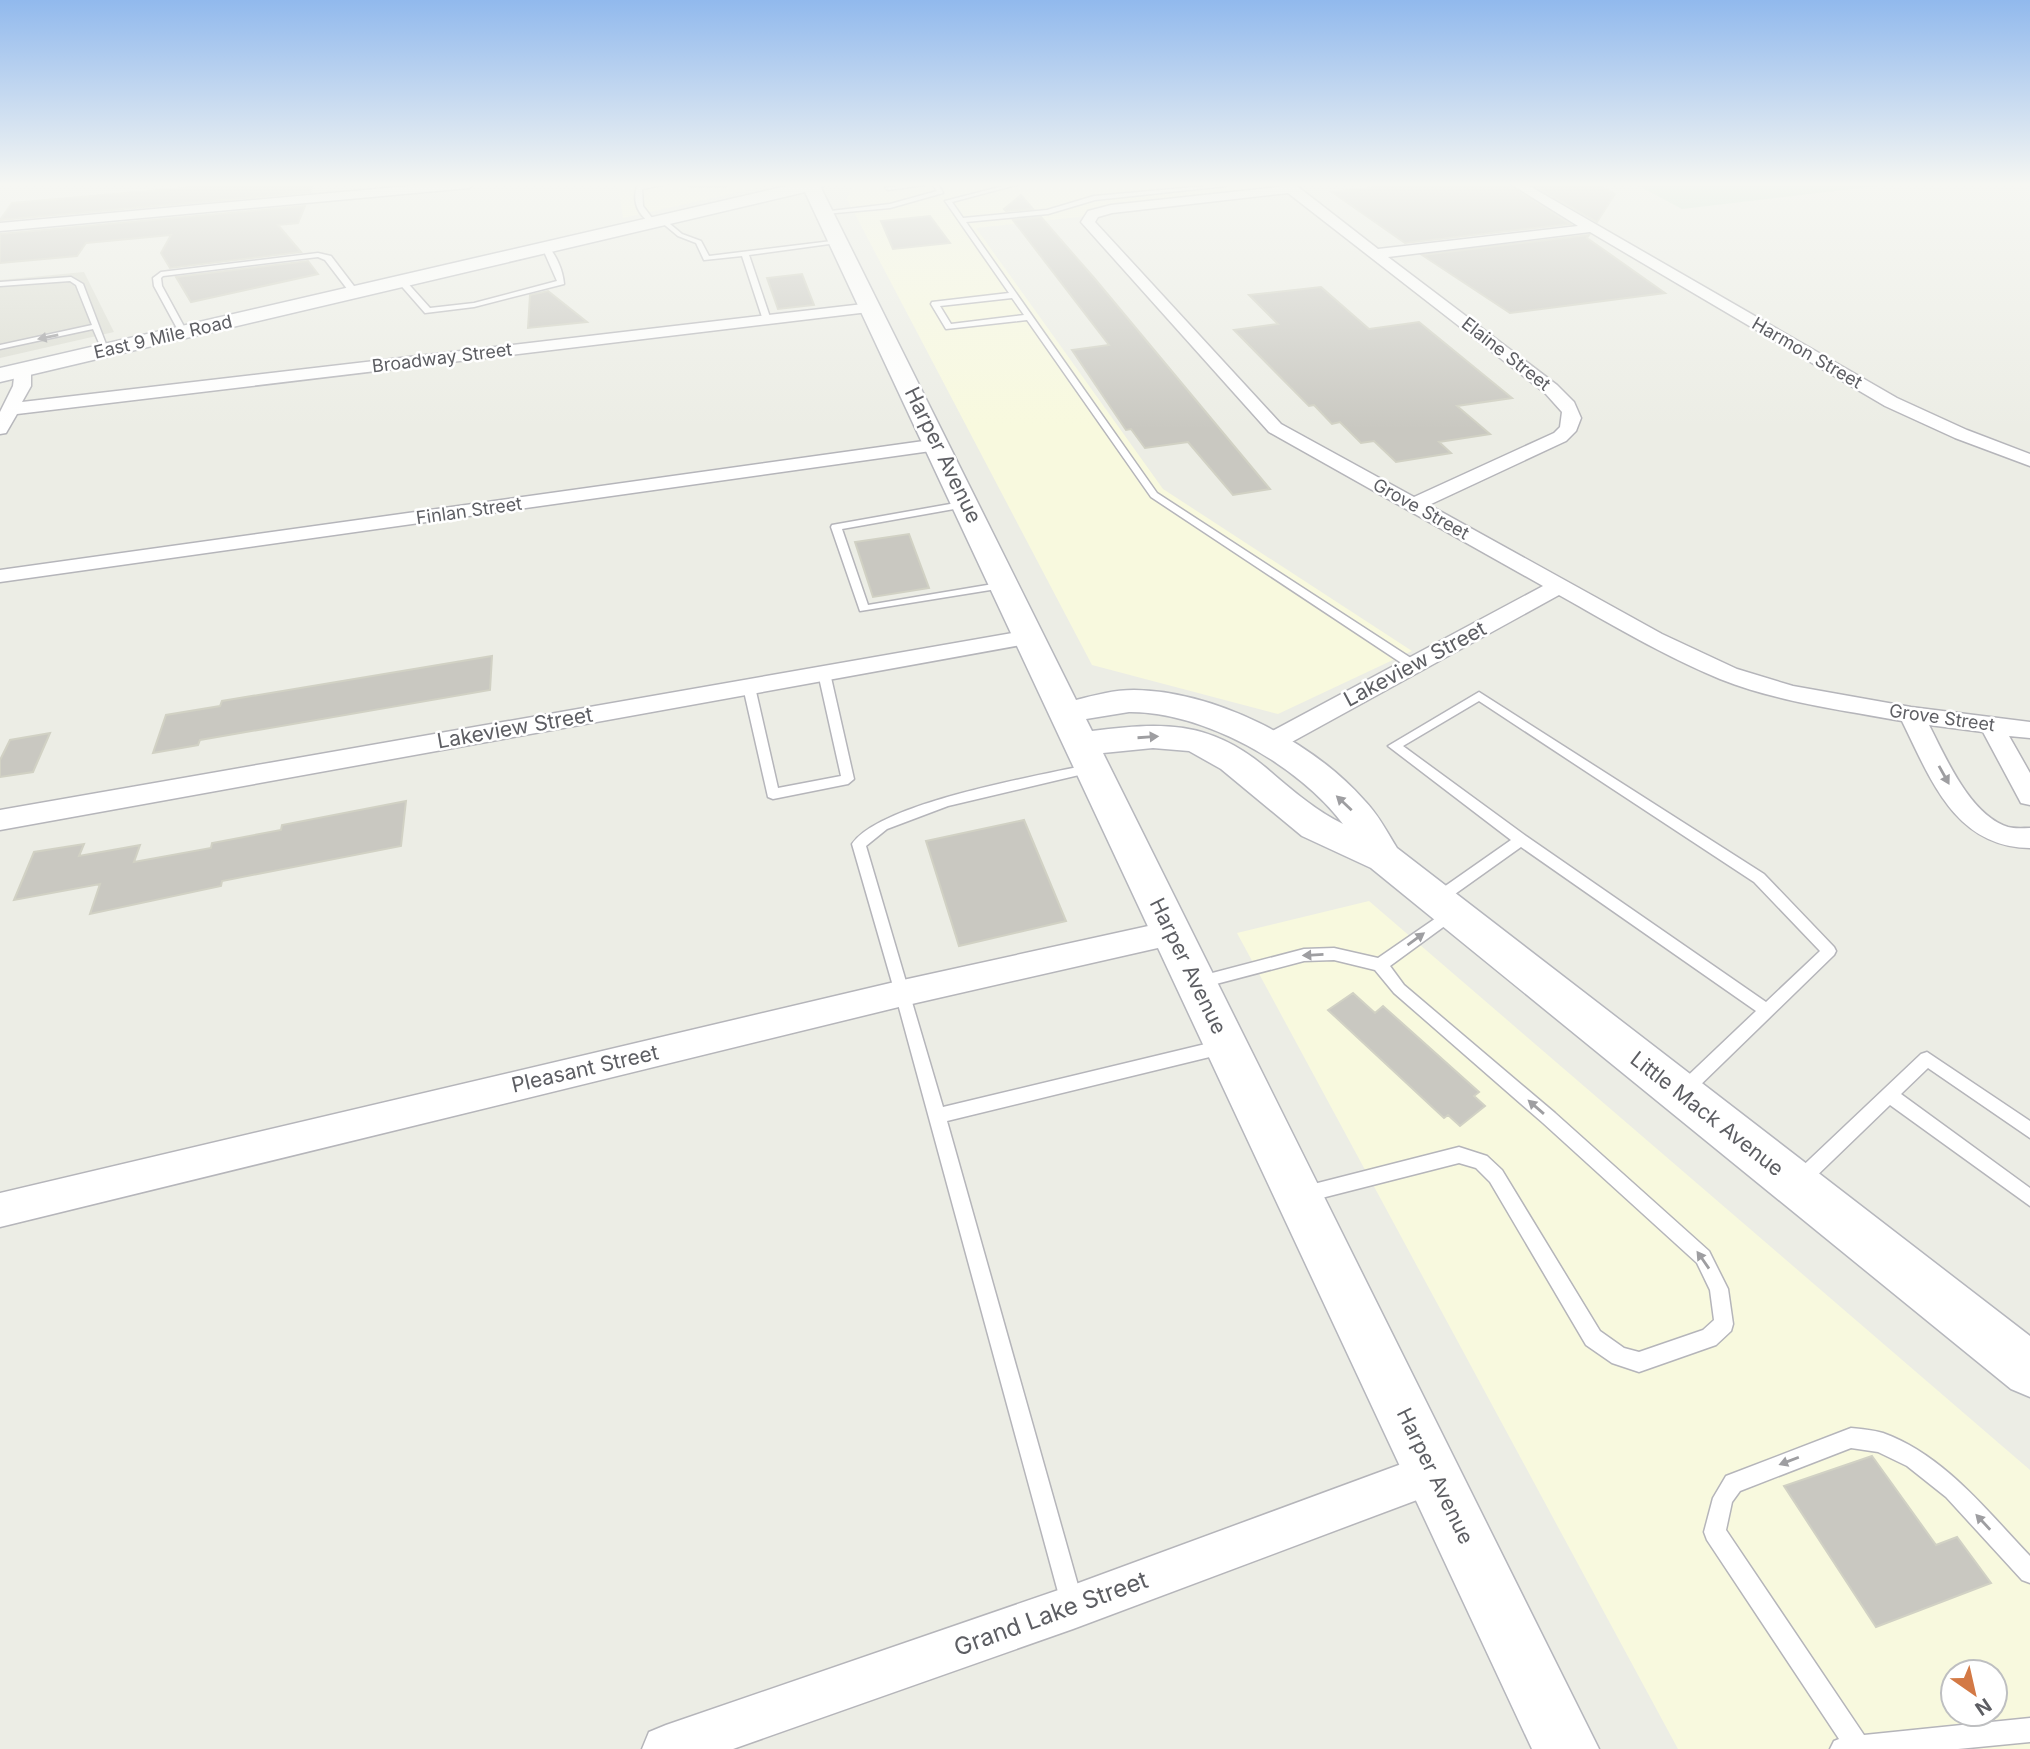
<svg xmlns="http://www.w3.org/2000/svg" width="2030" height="1749" font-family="Inter,sans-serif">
	<rect width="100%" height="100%" fill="#ecede5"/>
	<path fill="#f8f9de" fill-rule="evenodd" d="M618,184H768L769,185L623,218Z
		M864,184H1268L1282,195L976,228L1163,489L1412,651L1278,714L1092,665L847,199L852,186Z
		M1369,901L2030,1470V1749H1678L1237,933ZM1953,1672H1995V1714H1953Z"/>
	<path fill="#dcddd3" d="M84,272L114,332L0,358V280Z"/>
	<path fill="#c5e1cd" d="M1635,184H1895L1682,209Z"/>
	<path fill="#c9c8c1" stroke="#d1d1c4" stroke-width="2" d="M228,184H313L310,192L0,220L12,203Z
		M1406,184H1509L1570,224L1405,243L1332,192Z
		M1531,184H1596L1615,194L1597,222Z
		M1021,195L1033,209L1006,211L1004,209Z
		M305,206L298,223L278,225L301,252L170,268L161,253L171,235L86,243L77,256L0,263V234Z
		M930,216L950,243L893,249L881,221Z
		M1041,217L1095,279L1270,489L1233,495L1188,442L1145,448L1131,429L1126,430L1072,350L1109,345L1013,220Z
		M1589,235L1587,238L1665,293L1510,313L1422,255Z
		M308,261L318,274L191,302L176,277Z
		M802,274L814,305L778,309L767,278Z
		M1321,287L1369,329L1419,322L1512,398L1457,406L1490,434L1439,442L1451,453L1396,462L1374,441L1361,443L1340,422L1332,424L1314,405L1309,406L1234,330L1278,324L1249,295Z
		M548,291L587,322L528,328L530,295Z
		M909,534L929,588L873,597L855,542Z
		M492,656L490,690L200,740L198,745L153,753L166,715L220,706L222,701Z
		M50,733L33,772L0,777V760L10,740Z
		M406,801L401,846L222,881L221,886L90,914L100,884L14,900L34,852L84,844L79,856L140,845L134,862L211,848L212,843L281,830L282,825Z
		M1024,820L1066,921L959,946L926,841Z
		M1353,993L1375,1013L1383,1006L1479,1092L1474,1096L1485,1106L1460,1126L1448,1115L1444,1118L1328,1010Z
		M1872,1456L1936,1545L1957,1537L1991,1583L1876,1627L1784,1486Z"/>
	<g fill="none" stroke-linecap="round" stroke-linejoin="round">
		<g stroke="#b5b5ba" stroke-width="3">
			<path id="service" d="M651,184H668L642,189L643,206L655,222L652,224C638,215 632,202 637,186Z
				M686,184H729L726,186H689Z
				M912,184H931L888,190L885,188Z
				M932,184H938L943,193L890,208L825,214L822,212L890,204L937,191Z
				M1011,184H1020L952,202L963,218L1047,210L1094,196L1229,184L1226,186L1095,200L1048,214L966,222L1157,493L1417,662V668H1409L1151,497L1027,320L946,329L931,304L932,302L1009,293L945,201ZM1012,298L1024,315L951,324L940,306Z
				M660,219H664L682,234L701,241L709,256L840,240L844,242L749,255L771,320L767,322L763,320L742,256L704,260L696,243L678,236L660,221Z
				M546,245C556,253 563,271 564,284L474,307L425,313L397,281L404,279L430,308L474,303L557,281L542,247Z
				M318,253L331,256L357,290V294H351L325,260L318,257L163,276L161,278L162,286L187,332L183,334L179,332L154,286L153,278L161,272Z
				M71,277L83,284L109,352L102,350L93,329L0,349V345L92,325L76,285L70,281L0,286V282Z
				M967,501L972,504L971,506L842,529L868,605L1005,582L1010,585L1009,587L860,611L831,527L832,525Z
				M824,669L830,673L854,779L848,784L773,799L768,797L743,687L749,683L755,687L778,788L841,776L818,673Z
				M1479,692L1764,874L1834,947L1836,951L1834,955L1690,1095L1684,1097L1678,1095L1676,1090L1678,1085L1756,1011L1521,847L1441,904H1431L1429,900L1431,896L1511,840L1388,746ZM1479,701L1754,882L1820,951L1766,1002L1526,836L1403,746Z
				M1091,764L1097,768L1096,771L948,806L887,829L866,846L943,1107L1222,1040L1228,1042L1230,1047L1228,1052L1222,1054L947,1121L1083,1603L1080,1611L1072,1614L1064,1611L1061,1603L895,993L852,844C881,802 1039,776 1091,764Z
				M1452,907L1457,909L1459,913L1457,917L1390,966L1404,985L1555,1113L1709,1251L1728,1289L1733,1324L1731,1331L1716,1345L1639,1372L1612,1363L1586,1345L1490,1182L1476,1168L1459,1163L1302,1203L1296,1201L1293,1195L1296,1189L1302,1187L1459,1147L1487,1156L1502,1170L1600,1331L1624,1348L1639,1352L1703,1330L1714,1320L1710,1290L1697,1263L1543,1123L1394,993L1375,970L1334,960L1304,961L1197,989L1192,987L1189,983L1192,979L1197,977L1304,949L1334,948L1378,958Z
				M1927,1052L2030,1121V1138L1928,1068L1901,1094L2030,1188V1206L1890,1105L1804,1188L1798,1190L1792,1188L1789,1182L1792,1176L1921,1054Z
				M1851,1428C1861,1429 1873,1430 1883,1433C1944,1455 1987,1511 2030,1556V1583L2022,1580L1946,1497L1907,1466L1878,1452L1851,1448L1740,1491L1732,1502L1726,1530L1864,1735L2030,1718V1742L1958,1749H1830L1834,1741L1839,1739L1707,1540L1704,1532L1713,1498L1726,1476Z"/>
		</g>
		<g stroke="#b5b5ba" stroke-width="3">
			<path id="minor" d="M431,184H475L469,188L0,231V223Z
				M1278,184L1297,186L1378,249L1578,226L1511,184H1526L1897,398L1967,430L2030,454V466L1955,438L1885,406L1590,232L1388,257L1557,385L1574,402L1581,418L1576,431L1566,441L1429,505L1662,634L1737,669L1793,686L1911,707L2030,722V738L2009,736L2030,773V805L2021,803L1983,732L1929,725C1946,758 1970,815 2008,827C2015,829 2023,828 2030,828V848C1955,847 1931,780 1902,721C1841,710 1778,702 1720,679C1664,656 1611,624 1559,595L1279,749L1270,751L1261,749L1257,743L1261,737L1543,586L1269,432L1081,222L1088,211L1111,205L1279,187ZM1288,193L1545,393L1562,412L1560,427L1554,433L1414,497L1281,424L1095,222L1098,217L1112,213Z
				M872,303L880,308L877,311L17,414L6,433L0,434V412L13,386L15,369L23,364L31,369V386L22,402Z
				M938,439L947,445L945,449L0,582V570Z
				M1030,630L1038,632L1041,637L1038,642L0,830V810Z
				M1171,921L1181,925L1186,933L1181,941L1171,945L903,1006L0,1227V1193L903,980Z
				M1434,1452L1449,1458L1455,1473L1449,1488L1073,1629L733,1749H642L649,1732L666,1725L1073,1585Z"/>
		</g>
		<g stroke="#b6b7bd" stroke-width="3">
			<path id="secondary" d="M795,184H825L821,188L1076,700C1095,695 1114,690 1134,690C1214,691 1311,740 1364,800C1378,814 1387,832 1397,848L2030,1336V1397L2011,1389L1371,868L1302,836L1221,769L1189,751L1153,748L1103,753L1599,1749H1532L805,192L0,382V368ZM1129,712C1203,711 1299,765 1343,824C1314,810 1290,788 1265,767C1209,720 1161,722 1092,731L1086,719Z"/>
		</g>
		<use href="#service" fill="#fff" fill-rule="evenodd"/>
		<use href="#minor" fill="#fff" fill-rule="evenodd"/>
		<use href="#secondary" fill="#fff" fill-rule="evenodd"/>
	</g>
	<defs><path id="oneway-solid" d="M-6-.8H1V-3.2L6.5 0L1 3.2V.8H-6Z" transform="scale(1.75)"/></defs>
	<g fill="#9e9ea1">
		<use href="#oneway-solid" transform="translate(48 337) rotate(168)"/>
		<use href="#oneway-solid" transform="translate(1148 737) rotate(-4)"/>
		<use href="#oneway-solid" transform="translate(1944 775) rotate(61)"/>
		<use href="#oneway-solid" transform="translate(1344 803) rotate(-137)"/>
		<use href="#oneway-solid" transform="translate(1416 939) rotate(-36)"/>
		<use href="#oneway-solid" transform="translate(1313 955) rotate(177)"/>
		<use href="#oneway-solid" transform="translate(1536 1107) rotate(-139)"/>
		<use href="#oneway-solid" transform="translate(1703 1260) rotate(-125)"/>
		<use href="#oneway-solid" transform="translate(1789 1461) rotate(159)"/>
		<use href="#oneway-solid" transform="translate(1983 1522) rotate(-133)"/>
	</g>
	<linearGradient id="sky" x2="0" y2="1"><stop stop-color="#91b9ed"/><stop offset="0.43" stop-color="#f6f7f3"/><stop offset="1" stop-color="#f6f7f3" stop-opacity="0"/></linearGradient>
	<rect width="2030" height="429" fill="url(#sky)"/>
	<g text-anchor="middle" stroke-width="5" stroke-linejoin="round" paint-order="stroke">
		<g font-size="18" fill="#5d5e63" stroke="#fff">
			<text transform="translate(163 337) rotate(-13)" y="6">East 9 Mile Road</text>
			<text transform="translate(1807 353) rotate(30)" y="6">Harmon Street</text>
			<text transform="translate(1506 354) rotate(38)" y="6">Elaine Street</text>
			<text transform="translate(442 358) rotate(-7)" y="6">Broadway Street</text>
			<text transform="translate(1421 509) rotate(29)" y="6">Grove Street</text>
			<text transform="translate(469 511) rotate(-8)" y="6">Finlan Street</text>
			<text transform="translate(1942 718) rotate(8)" y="6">Grove Street</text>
		</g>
		<g font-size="21" fill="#5d5e63" stroke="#fff">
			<text transform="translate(943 455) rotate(64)" y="7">Harper Avenue</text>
			<text transform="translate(1415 664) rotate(-28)" y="7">Lakeview Street</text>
			<text transform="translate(515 728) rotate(-10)" y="7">Lakeview Street</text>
			<text transform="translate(1188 966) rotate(64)" y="7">Harper Avenue</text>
			<text transform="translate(585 1069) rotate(-13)" y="7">Pleasant Street</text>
			<text transform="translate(1707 1114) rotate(38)" y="7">Little Mack Avenue</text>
			<text transform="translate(1435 1476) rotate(64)" y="7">Harper Avenue</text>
		</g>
		<g font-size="24" fill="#5d5e63" stroke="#fff">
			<text transform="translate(1051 1614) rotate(-20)" y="8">Grand Lake Street</text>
		</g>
	</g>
	<g transform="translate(1974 1693) rotate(146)"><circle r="33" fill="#ffffff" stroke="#bebfc1" stroke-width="2"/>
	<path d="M0-5L12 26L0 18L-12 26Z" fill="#d37945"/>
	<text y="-10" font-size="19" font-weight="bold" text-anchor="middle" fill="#5d5e63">N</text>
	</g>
</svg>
